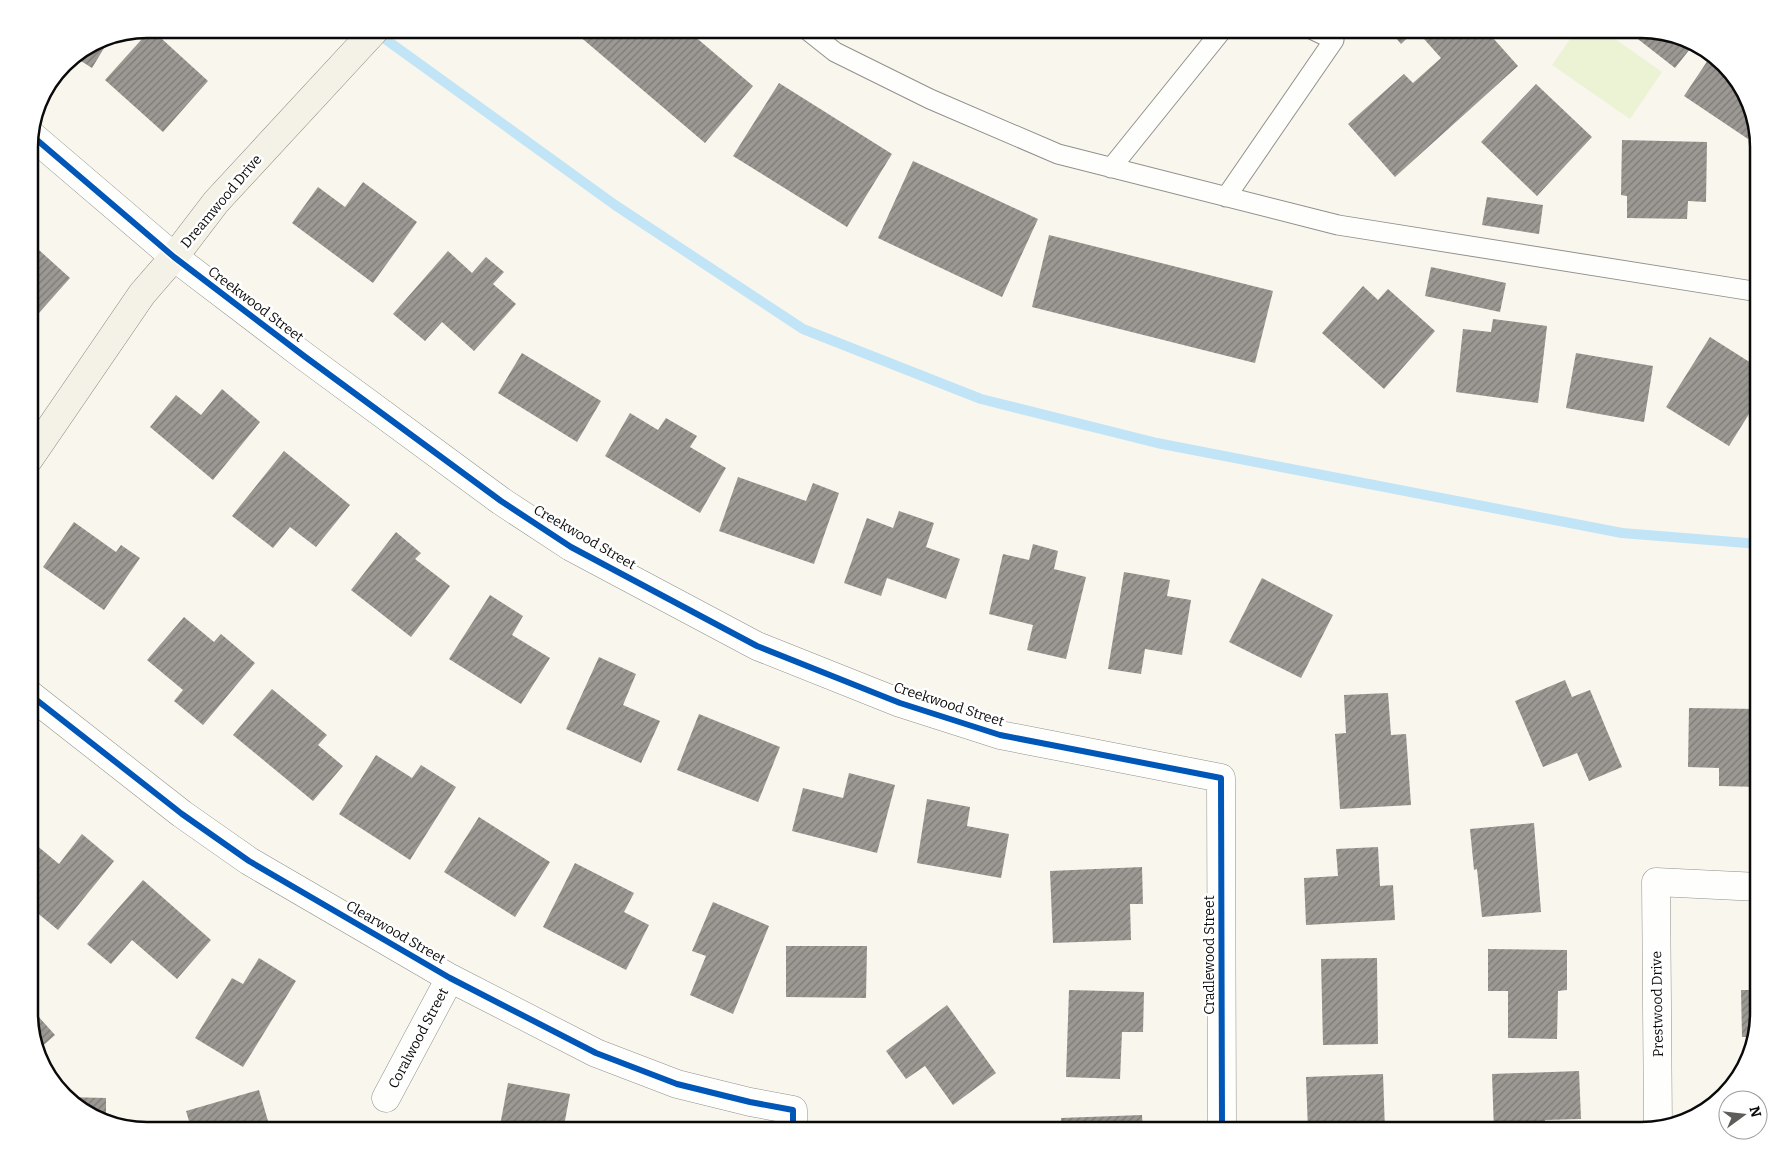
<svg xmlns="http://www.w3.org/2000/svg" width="1788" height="1160" font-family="Bitter,serif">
	<defs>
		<pattern id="building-hatch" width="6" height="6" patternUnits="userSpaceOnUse" patternTransform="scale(1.25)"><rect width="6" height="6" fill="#9c9893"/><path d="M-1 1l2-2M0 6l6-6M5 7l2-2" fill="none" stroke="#7d7a76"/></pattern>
	</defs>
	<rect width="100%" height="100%" fill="#f9f6ed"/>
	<path fill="#ecf3d5" d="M1577,29H1601L1662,72L1630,119L1552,65Z"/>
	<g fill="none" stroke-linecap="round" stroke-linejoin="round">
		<path stroke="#c1e5f6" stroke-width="10" d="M374,31L615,205L803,329L981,399L1157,443L1622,533L1759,544"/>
	</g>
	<path fill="url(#building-hatch)" d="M151,29L208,81L163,132L105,80Z
		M571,29H686L753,86L705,143Z
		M894,29H915L902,39Z
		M1388,29H1485L1518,66L1395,177L1348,124L1404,74L1413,83L1441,58L1416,30L1401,44Z
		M1625,29H1642L1694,44L1675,68Z
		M112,35L92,68L73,56L101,38Z
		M1712,54L1744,88L1755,129L1748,139L1684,96Z
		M779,83L892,154L847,227L733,156Z
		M1536,84L1592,137L1537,196L1481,142Z
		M1622,140L1707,142L1706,202L1688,201L1687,219L1627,218V196L1621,195Z
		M913,161L1038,219L1002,297L878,238Z
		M363,182L417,222L373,283L292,223L318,187L345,207Z
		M1487,197L1543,205L1539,234L1482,225Z
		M1049,235L1273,291L1255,363L1032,307Z
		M29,241L70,278L39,313L29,304Z
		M448,251L472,273L486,257L504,272L493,284L516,304L474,351L442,322L425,341L393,314Z
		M1431,267L1506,283L1500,312L1425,296Z
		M1363,286L1378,300L1388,289L1435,331L1384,389L1322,333Z
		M1493,319L1547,326L1538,403L1456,392L1463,329L1491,332Z
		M1710,337L1759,368V398L1729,446L1666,407Z
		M522,353L601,401L577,442L498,393Z
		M1576,353L1653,366L1644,422L1566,408Z
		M222,389L260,422L213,480L150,427L176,395L201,415Z
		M630,413L658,430L666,418L697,436L690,447L726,468L700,513L605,456Z
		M284,451L350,505L316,547L290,527L273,548L232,516Z
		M738,477L806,501L813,483L839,493L814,564L719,531Z
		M899,511L934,523L926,547L960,559L946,599L887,578L881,596L844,583L867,518L893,528Z
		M74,522L116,552L121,545L140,558L104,610L43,567Z
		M396,532L421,553L415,559L450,586L411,637L351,590Z
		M1033,544L1058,551L1054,569L1086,577L1066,659L1027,650L1033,625L989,614L1003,554L1029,560Z
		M1124,572L1170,580L1167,596L1191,600L1182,655L1145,649L1141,674L1108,669Z
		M1262,578L1333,615L1301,678L1229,642Z
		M490,595L523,616L512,635L550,658L521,704L449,659Z
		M184,617L214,642L221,634L255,663L203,725L174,701L183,690L147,660Z
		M599,657L636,674L623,705L660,721L641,763L566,729Z
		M1565,680L1572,697L1590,690L1622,767L1589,781L1577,753L1543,767L1515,701Z
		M272,689L327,735L318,745L343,766L313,801L233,735Z
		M1388,693L1391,735L1406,734L1411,805L1340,809L1335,734L1346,733L1344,695Z
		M1689,708L1759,709V787L1719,786V768L1688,767Z
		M699,714L780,747L758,802L677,770Z
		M376,755L412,778L421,765L456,787L410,860L339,814Z
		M849,773L895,785L877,853L792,831L803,788L843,798Z
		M927,799L970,807L967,826L1009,834L1001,878L917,863Z
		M479,817L550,862L515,917L444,872Z
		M1534,823L1541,912L1482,917L1477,869L1474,870L1470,829Z
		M82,834L114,861L58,930L29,906V851L35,844L59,864Z
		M1378,847L1380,886L1393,885L1395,920L1306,925L1304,878L1338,876L1336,849Z
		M575,863L634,893L624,912L649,925L626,970L543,927Z
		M1142,867L1143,904H1130L1131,940L1053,943L1050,871Z
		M143,880L211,940L177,979L132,940L111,964L87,944Z
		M713,902L769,926L733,1014L690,995L706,956L692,951Z
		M786,946H867L866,998L786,997Z
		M1488,949L1567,950V990L1558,991L1557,1039L1508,1038V991H1488Z
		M259,958L296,981L243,1067L195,1038L232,978L243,984Z
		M1377,958L1378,1044L1323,1045L1321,959Z
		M1069,990L1144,992L1143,1032H1122L1120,1079L1066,1077Z
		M1741,990H1759V1014L1752,1037H1742Z
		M947,1005L996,1073L953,1105L925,1066L906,1079L886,1051Z
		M29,1006L55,1035L38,1050L29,1021Z
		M1579,1071L1581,1119L1545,1120V1131H1494L1492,1074Z
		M1383,1074L1385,1131H1308L1306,1077Z
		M508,1083L570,1094L563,1131H499Z
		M259,1090L270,1128L259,1131H192L186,1111Z
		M67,1097L106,1098V1119L81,1112Z
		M1142,1115L1143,1131H1062L1061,1118Z"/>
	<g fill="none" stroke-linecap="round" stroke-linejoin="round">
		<g stroke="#92908c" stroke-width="21">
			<path id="lane" d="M806,29L835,52L930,99L1058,154L1338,225L1759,292
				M1111,168L1223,29
				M1226,197L1334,40L1311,29"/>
		</g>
		<g stroke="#92908c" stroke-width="29">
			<path id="street" d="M30,134L174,257L304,356L501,501L571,547L757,646L900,703L1000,735L1221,778L1222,1131
				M29,694L182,814L249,861L450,978L596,1053L677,1084L750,1102L793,1110V1131
				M386,1098L450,978
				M1658,1127L1656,882L1759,887"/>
		</g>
		<g stroke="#888783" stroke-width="29">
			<path id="secondary" d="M29,459L142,294L174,257L216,202L376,29"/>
		</g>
		<use href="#lane" stroke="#fefefc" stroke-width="19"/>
		<use href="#street" stroke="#fefefc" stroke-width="28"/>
		<use href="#secondary" stroke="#f4f2e7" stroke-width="28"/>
		<g stroke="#fff" stroke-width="9">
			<path id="cycleway" d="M30,134L174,257L304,356L501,501L571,547L757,646L900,703L1000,735L1221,778L1222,1131
				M29,694L182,814L249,861L450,978L596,1053L677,1084L750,1102L793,1110V1131"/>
		</g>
		<use href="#cycleway" stroke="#0057b8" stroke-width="6"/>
	</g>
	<g text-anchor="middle" stroke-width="5" stroke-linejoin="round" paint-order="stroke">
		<g font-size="14" fill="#0a0a0a" stroke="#fff">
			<text transform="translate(221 201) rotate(-50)" y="5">Dreamwood Drive</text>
			<text transform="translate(256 304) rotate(37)" y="5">Creekwood Street</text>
			<text transform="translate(585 537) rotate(30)" y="5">Creekwood Street</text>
			<text transform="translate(949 704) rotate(18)" y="5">Creekwood Street</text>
			<text transform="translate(396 932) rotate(30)" y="5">Clearwood Street</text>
			<text transform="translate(1209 955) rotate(-90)" y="5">Cradlewood Street</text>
			<text transform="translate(1657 1004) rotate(-91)" y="5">Prestwood Drive</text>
			<text transform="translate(418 1038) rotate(-62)" y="5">Coralwood Street</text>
		</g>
	</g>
	<path d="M0 0H1788V1160H0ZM147 38H1641A109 109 0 0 1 1750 147V1013A109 109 0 0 1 1641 1122H147A109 109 0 0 1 38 1013V147A109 109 0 0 1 147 38Z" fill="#fff" fill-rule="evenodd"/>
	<path fill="none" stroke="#0a0a0a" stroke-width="2.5" d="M147 38H1641A109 109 0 0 1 1750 147V1013A109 109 0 0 1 1641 1122H147A109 109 0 0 1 38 1013V147A109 109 0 0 1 147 38Z"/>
	<g transform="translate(1743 1115) rotate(75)"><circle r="24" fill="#ffffff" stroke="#9d9d9d"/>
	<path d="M0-4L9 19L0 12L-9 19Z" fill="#5e5d59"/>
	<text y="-8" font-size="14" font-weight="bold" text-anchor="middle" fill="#0a0a0a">N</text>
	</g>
</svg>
